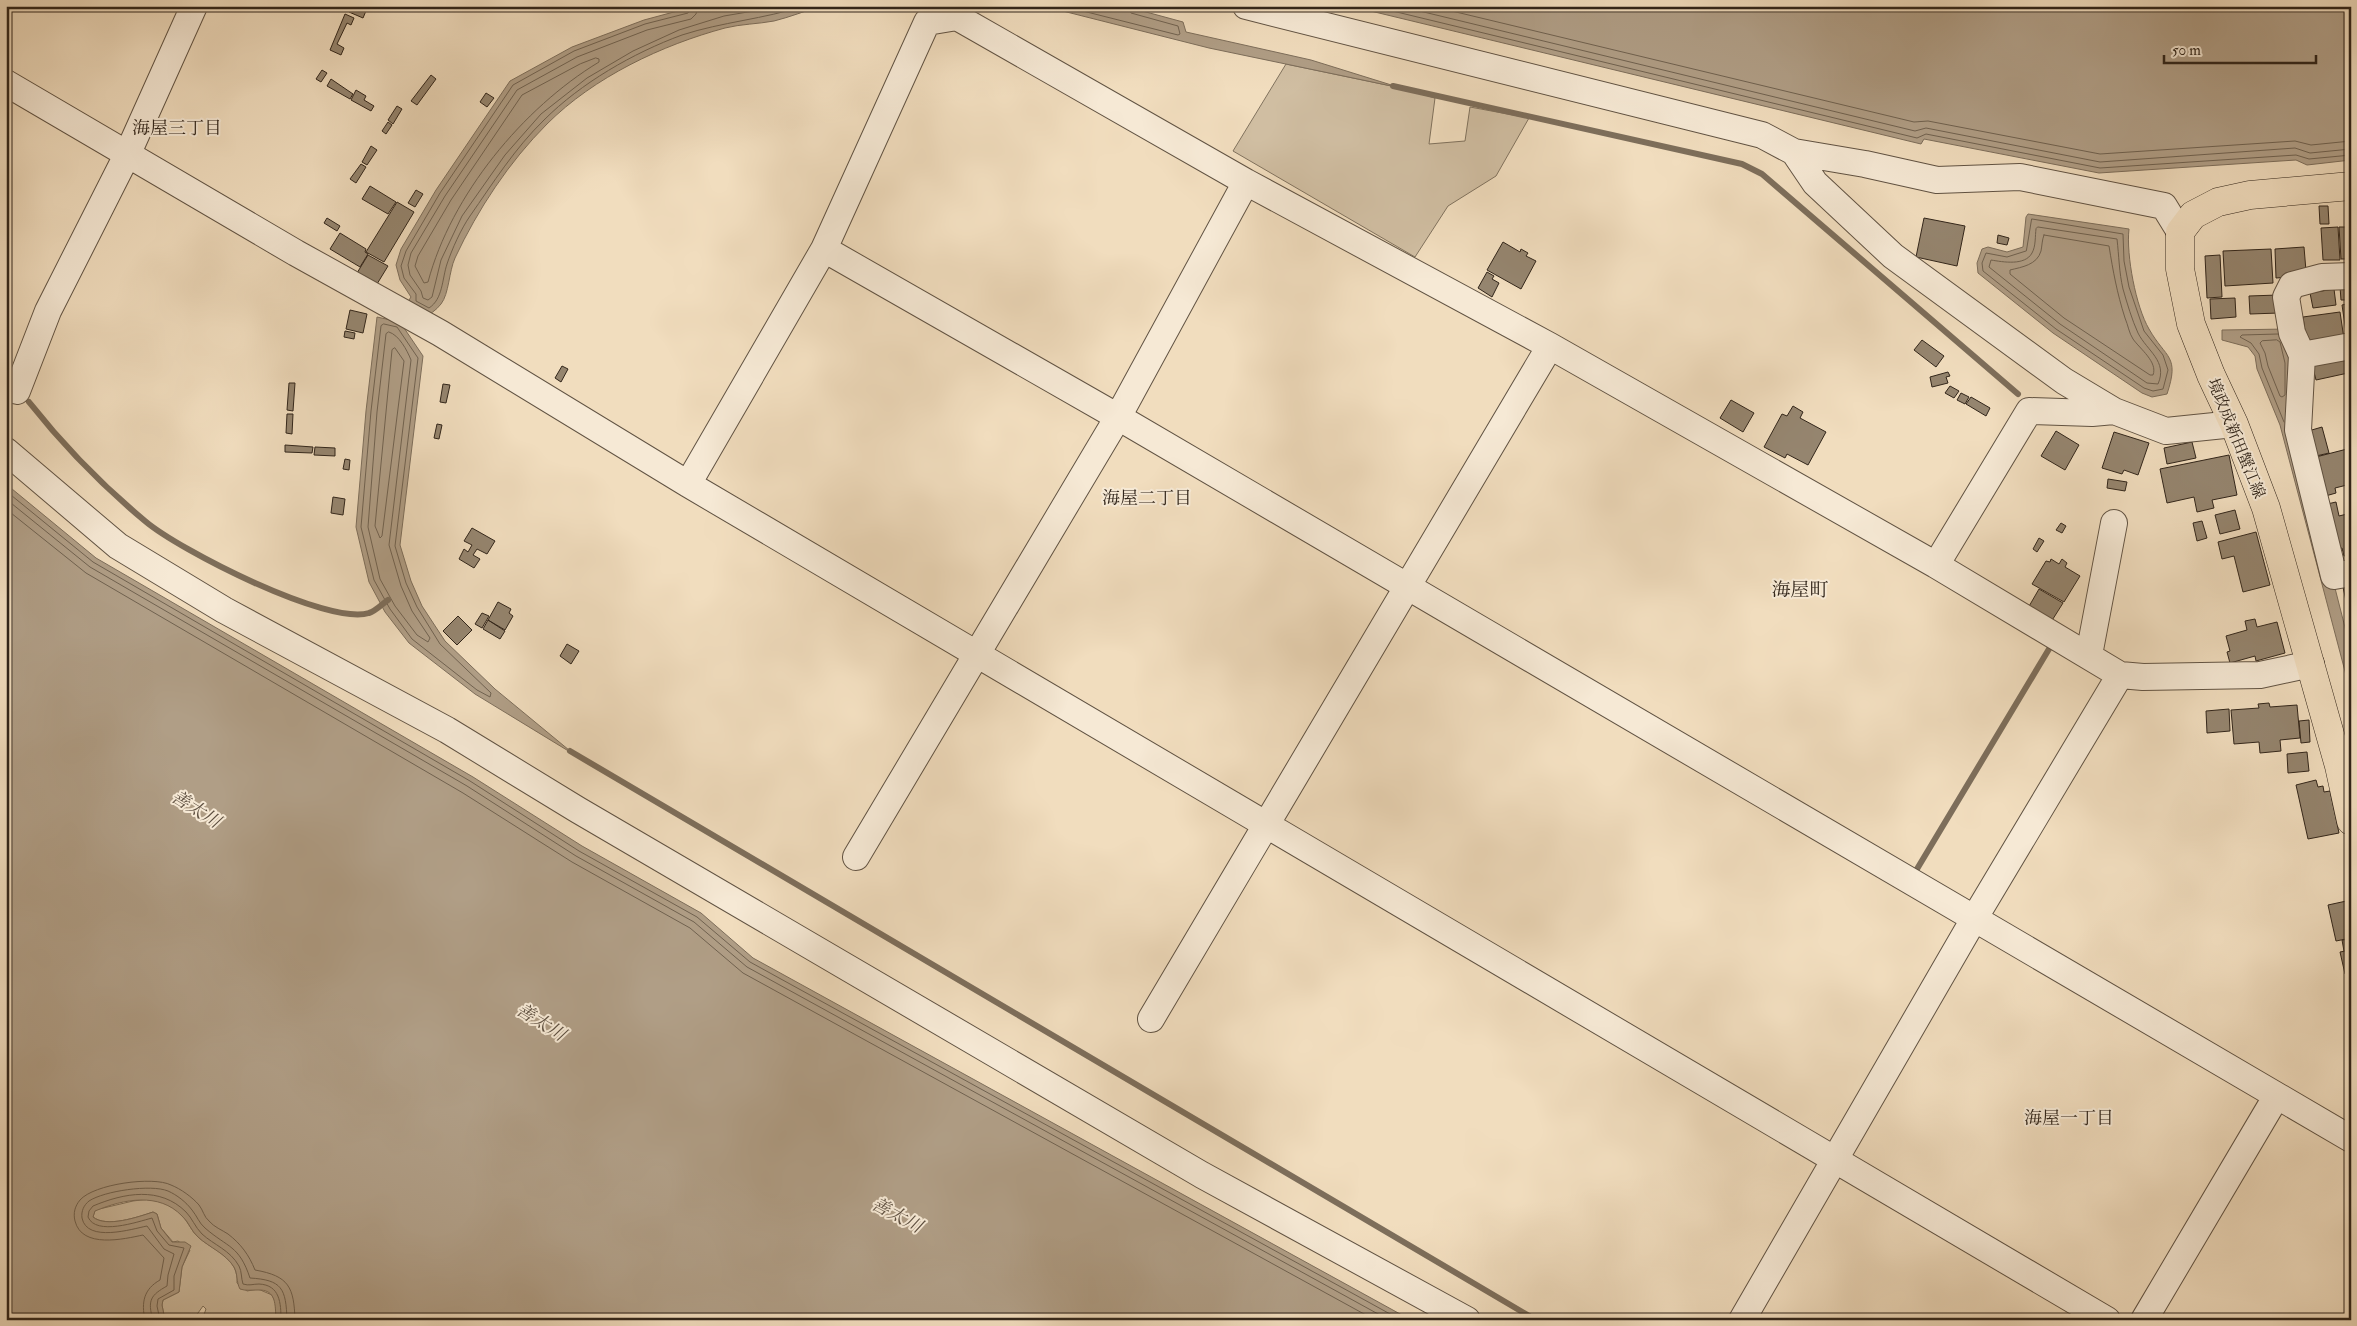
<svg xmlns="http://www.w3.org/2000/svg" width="2357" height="1326" font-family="'IM FELL Double Pica','Noto Serif JP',serif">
	<rect width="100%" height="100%" fill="#f1ddbe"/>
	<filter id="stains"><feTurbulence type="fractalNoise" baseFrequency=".004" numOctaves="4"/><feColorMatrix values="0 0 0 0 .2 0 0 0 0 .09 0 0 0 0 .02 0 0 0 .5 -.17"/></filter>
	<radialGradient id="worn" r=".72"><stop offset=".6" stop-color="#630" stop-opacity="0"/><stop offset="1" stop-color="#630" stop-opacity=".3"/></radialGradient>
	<path fill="#d0bea2" stroke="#80725e" d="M1286,64L1401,88L1435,98L1429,144L1465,141L1470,107L1529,118L1496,176L1448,206L1415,257L1233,151Z
		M149,1199C163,1201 177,1207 185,1219C190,1226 193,1233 199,1238C215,1251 239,1259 237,1283L247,1291L258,1289L272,1295L276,1303V1320H202L206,1309L203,1306L193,1320H165L162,1305L163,1300L179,1292L182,1267L190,1250L178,1241L173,1242L161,1228L157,1214L153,1212C138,1217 107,1228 93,1217L95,1210L133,1201Z"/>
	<path fill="#b09e86" stroke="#7d6e5b" d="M696,6H821C805,11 790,17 774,21C758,24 741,24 725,28C662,45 594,77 547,124C509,162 478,209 455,258C449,271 449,294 441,304C431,317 416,320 402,325L423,356L400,545L411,581L422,606L445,641L495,689L575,755L475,694L409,643L385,612L369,582L356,527L366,411L377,317L395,321L411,297L400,280L396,265L401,249L436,190L510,81L572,47L644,20Z
		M1043,6H1124L1183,22L1186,32L1311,60L1401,88L1209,48Z
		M1350,6H2351V160L2307,165L2296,160L2099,173L1924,139L1921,144Z
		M2028,214L2129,229C2126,255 2136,307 2149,329C2166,359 2180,355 2167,394L2152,397L2142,393L2053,333L1978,273L1977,263L1982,249L1988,247L2007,252L2023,247L2026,217Z
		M2288,329L2295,431L2351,651V694L2280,425L2257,369L2255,356L2248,347L2222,340V330Z
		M6,484L96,558L473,777L582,846L701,913L753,958L1411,1320H276C275,1305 277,1289 257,1290C250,1290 246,1291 240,1289C236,1282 238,1274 234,1267C225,1253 210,1248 198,1237C191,1231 189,1222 182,1216C159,1192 124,1199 95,1211L93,1217C106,1228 138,1217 153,1212L157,1214L161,1228L172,1242H185L191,1246L182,1267L179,1292L163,1300L162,1305L165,1320H6Z"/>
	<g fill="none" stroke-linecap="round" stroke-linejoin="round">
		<path stroke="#706250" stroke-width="1" d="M692,6L688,13L645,24L574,51L513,85L440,193L406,251L401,266L404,278L416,294V301L429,308C443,299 442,279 447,264C452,249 461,229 470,216C493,183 515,148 544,120C581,83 633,53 682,35C722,22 764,19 804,6
			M698,6L696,14L691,19L647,30L577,57L517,90L445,196L411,253L408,265L410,275L421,291L423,298L428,300L432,297L441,260L462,216L505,155L541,114L587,78L633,51L679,30L724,16L783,6
			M1063,6L1178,35L1180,34L1178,26L1131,13L1127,6
			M1372,6L1917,138L1926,134L2100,168L2296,155L2309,159L2351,155
			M1399,6L1915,131L1926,128L2100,162L2295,148L2310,153L2351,149
			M1431,6L1914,122L1928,121L2100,154L2295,141L2311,145L2351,141
			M596,58L599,59V62C523,108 451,195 428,282L424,283L415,266L418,256L451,200L522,95L580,64Z
			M2032,219L2123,234L2124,261L2129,287L2144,331L2163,355L2168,370L2163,389L2153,391L2144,388L2056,329L1983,271L1982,263L1986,253L2007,257L2026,251Z
			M2038,227L2117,239C2119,256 2119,272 2123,289C2127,303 2132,320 2138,333C2147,351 2168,361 2158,384L2147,383L2060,324L1989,267L1991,260C2003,262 2025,266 2032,253C2036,246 2035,236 2036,229Z
			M2044,235L2109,246C2113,271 2117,293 2125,318C2128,325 2129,333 2133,339C2140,349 2158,362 2153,375H2150L2064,318L2010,274V270C2022,267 2037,265 2041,251C2042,246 2042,240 2044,235Z
			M384,324L397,327L418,358L395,546L406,583L417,607L440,644L491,693L490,697L477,690L412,639L390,609L374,580L361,527L371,411L381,326Z
			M389,332C399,335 407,350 411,360L389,545L401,586L412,611L430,638L428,642L417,635L395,606L380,579L368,527L377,412L386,334Z
			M2278,334L2242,335L2240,337L2251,343L2259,354L2262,368L2284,422
			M2277,340L2280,342L2285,363V395L2282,397L2280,396L2268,366L2265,353L2260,343L2262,341Z
			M395,348L404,361L382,536L380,538L375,526L392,350Z
			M6,491L93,562L470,781L579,851L697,917L750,962L1401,1320
			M6,499L90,567L467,786L576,856L694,922L747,967L1389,1320
			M6,509L86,573L463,793L572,862L690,928L743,973L1375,1320
			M145,1320C141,1302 144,1289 160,1280L164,1258L143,1235C124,1239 82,1249 75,1221C73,1213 75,1206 80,1200C94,1184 153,1176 171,1185C181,1189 192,1197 199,1205C203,1210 204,1217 209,1221C214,1227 222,1230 228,1234C241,1244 249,1255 255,1270C289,1276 294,1287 295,1320
			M153,1320C147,1300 151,1295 167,1286L168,1275L174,1254L164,1249L147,1226C132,1229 87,1243 82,1218C81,1211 84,1205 89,1201C104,1191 151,1184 168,1191C177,1195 186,1202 192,1210C197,1216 199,1223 205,1228C228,1248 239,1245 250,1278C282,1280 286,1288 287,1320
			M160,1320L157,1306L158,1299L174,1290V1276L184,1248L169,1245L157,1231L152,1218C137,1222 96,1236 88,1217L89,1211L93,1206C124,1193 160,1186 186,1212C192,1218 195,1227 202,1234C214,1245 230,1250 239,1266C242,1272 241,1278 243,1284C249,1286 253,1284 259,1284C280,1285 281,1303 281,1320"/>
		<path stroke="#7d6e5b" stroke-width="6" d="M1393,86L1742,164L1762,174L2018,394
			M29,402C63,445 103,486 145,521C179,550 328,626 369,613C376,611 382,604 388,600
			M570,751L1536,1320
			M1914,874L2052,644L2049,642"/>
	</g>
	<path fill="#95856f" stroke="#31251a" d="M352,6H368L363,18L349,12Z
		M345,14L354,18L351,25L347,23L337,44L344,48L341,55L330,50Z
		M322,70L327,73L321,82L316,79Z
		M431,75L436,79L417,105L411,101Z
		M331,79L353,94L350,99L327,86Z
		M356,90L366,96L364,100L374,106L371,111L351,100Z
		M486,93L494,98L487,107L480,102Z
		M397,106L402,109L393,124L388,120Z
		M388,122L392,125L386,134L382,131Z
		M371,146L377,150L367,165L362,162Z
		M361,164L366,167L356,183L350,179Z
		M370,186L396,202L388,214L362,199Z
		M416,190L423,194L415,207L408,203Z
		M397,202L414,212L384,262L366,252Z
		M2319,206H2328L2329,224H2320Z
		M327,218L340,226L337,231L324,223Z
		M1924,218L1965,226L1957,266L1916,257Z
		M2338,227L2340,260H2323L2321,228Z
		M2339,227H2351V264H2349V259H2341Z
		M340,233L366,249L365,252L368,254L360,267L330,249Z
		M1998,235L2009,238L2007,245L1997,243Z
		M1503,242L1520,252L1521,249L1528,253L1526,256L1536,261L1521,289L1487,270Z
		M2304,247L2306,271L2290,272V277L2276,278L2275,249Z
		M2271,249L2273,283L2225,286L2223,251Z
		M368,255L388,266L377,284L357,273Z
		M2220,255L2222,297L2207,298L2205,256Z
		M1487,272L1494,276L1492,279L1499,283L1492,297L1478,288Z
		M2351,286V300H2341L2340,287Z
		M2334,289L2336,305L2313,308L2310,293Z
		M2278,295L2279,313L2250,314L2249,296Z
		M2235,298L2236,317L2211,319L2210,299Z
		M2351,303V338L2347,339L2342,305Z
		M350,310L367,314L363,333L346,329Z
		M2340,312L2344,339L2307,345L2303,317Z
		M345,331L355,333L354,339L344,337Z
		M1922,340L1944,356L1936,367L1914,350Z
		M2345,357L2348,373L2316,380L2312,364Z
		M562,366L568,369L561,382L555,378Z
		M1948,372L1950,376L1946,377L1948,383L1932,387L1930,377Z
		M289,383H295L293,411L287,410Z
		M443,384L450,385L446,403L440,402Z
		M1950,386L1959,391L1954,398L1945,393Z
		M1961,393L1969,397L1965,404L1957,400Z
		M1971,397L1990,408L1986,416L1966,404Z
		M1731,400L1754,413L1743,432L1720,418Z
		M1793,406L1803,412L1800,418L1826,432L1808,465L1787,454L1785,458L1764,447L1782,414L1787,416Z
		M287,414H293L292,434L286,433Z
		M437,424L442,425L439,439L434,438Z
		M2322,427L2329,453L2312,457L2305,432Z
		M2056,431L2079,445L2065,470L2041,456Z
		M2114,432L2149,443L2138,475L2124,470L2122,474L2102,468Z
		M2192,442L2196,458L2167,464L2164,448Z
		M285,445L313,447L312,453L285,452Z
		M315,447L335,448V456L314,455Z
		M2351,448V484L2335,488L2336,493L2322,497L2312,458Z
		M2229,455L2237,495L2212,500L2214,508L2197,512L2194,497L2167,503L2160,469Z
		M345,459L350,460L349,470L343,469Z
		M2108,479L2127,482L2125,491L2107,488Z
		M333,497L345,499L343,515L331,513Z
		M2336,502L2339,516L2351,513V554L2344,556L2342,548L2335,550L2323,505Z
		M2235,510L2240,529L2220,534L2215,515Z
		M2202,521L2207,538L2197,541L2193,523Z
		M2061,523L2066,526L2062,533L2056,530Z
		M472,528L495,541L487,554L477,549L473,555L480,559L474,568L459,559L464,549L468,552L472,545L464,541Z
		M2256,532L2270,585L2243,592L2234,556L2222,559L2218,542Z
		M2039,538L2044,541L2037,552L2033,549Z
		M2051,559L2059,564L2062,559L2067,563L2065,567L2080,576L2064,602L2032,584L2046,561L2050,562Z
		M2351,586V615H2349L2343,587Z
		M2039,589L2063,603L2051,622L2028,608Z
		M498,602L511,609L509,613L513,616L505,630L488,620Z
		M482,613L489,616L482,628L475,624Z
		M458,616L472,630L457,645L443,631Z
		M2255,619L2257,627L2277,622L2285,653L2256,661L2255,656L2230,663L2227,652L2230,651L2226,636L2247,630L2245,621Z
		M488,620L505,631L500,639L483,629Z
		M567,644L579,651L571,664L560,656Z
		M2269,703L2270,707L2297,705L2300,738L2280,740L2281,751L2260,753L2259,742L2234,744L2231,710L2259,708L2258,704Z
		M2229,709L2230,731L2207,733L2206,711Z
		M2309,720L2310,742L2301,743L2299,721Z
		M2307,752L2309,771L2288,773L2287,754Z
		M2316,780L2318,787L2323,786L2324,792L2330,791L2339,833L2308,839L2296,785Z
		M2351,900V938L2336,941L2328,905Z
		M2351,939V950L2344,951L2342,940Z
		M2351,950V973L2345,974L2340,952Z"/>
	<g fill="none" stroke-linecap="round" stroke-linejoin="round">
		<g stroke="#615343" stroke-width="28">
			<path id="minor" d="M1246,6L1762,135L1794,152L1865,164L1937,180L2020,177L2164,206L2180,232
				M6,83L296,253L440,333L688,484L2107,1320
				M1794,152L1815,183L1893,256L2064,381L2114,411L2166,431L2234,424
				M824,249L1118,417L2351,1139
				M2351,276L2322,277L2292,285L2286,297L2292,333L2302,355L2298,430L2334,576L2351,573
				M2302,355L2351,346
				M6,382L17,391L48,311L128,153L194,6
				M6,451L118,546L224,610L447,730L578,810L1202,1175L1467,1320
				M688,484L824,249L927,22L957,17L1246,182L1550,346L1936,565L2120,675L2143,677L2260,675L2311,664
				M1936,565L2029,411L2092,413L2114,411
				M2089,655L2114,523
				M856,857L1118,417L1246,182
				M1151,1019L1550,346
				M1742,1320L1974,919L2120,675
				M2144,1320L2276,1097"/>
		</g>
		<g stroke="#31251a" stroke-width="29">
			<path id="major" d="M2351,186L2250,195L2218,202L2193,215L2180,232V269L2191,324L2211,375L2234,424L2266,508L2339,766L2351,821"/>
		</g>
		<use href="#minor" stroke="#f6e9d5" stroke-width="26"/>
		<use href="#major" stroke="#f1ddbe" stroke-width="28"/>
	</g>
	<g text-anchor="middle" stroke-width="4" stroke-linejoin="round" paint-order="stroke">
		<g font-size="16" fill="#31251a" stroke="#f6e9d5">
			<text transform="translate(2237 438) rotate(68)" y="6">境政成新田蟹江線</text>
		</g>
		<g font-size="18" fill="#31251a" stroke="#f6e9d5">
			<text x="177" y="134">海屋三丁目</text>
			<text x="1147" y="504">海屋二丁目</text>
			<text x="2069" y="1124">海屋一丁目</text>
		</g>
		<g font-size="18" font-style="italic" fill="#5d4f40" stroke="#f6e9d5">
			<text transform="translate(196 809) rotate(32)" y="6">善太川</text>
			<text transform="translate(541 1022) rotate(32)" y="6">善太川</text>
			<text transform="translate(897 1215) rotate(28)" y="6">善太川</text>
		</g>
		<g font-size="19" fill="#31251a" stroke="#f6e9d5">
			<text x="1800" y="596">海屋町</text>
		</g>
	</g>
	<rect width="2357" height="1326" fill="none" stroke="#f1ddbe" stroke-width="25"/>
	<rect x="8" y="8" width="2342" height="1311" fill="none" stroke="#31251a" stroke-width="2.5"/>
	<rect x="12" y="12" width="2332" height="1301" fill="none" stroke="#31251a"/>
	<path d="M2164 55v8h152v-8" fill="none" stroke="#31251a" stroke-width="2.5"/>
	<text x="2172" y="55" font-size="15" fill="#31251a" stroke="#f6e9d5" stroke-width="4" paint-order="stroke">50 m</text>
	<rect width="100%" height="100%" filter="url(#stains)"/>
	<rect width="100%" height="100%" fill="url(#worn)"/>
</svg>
